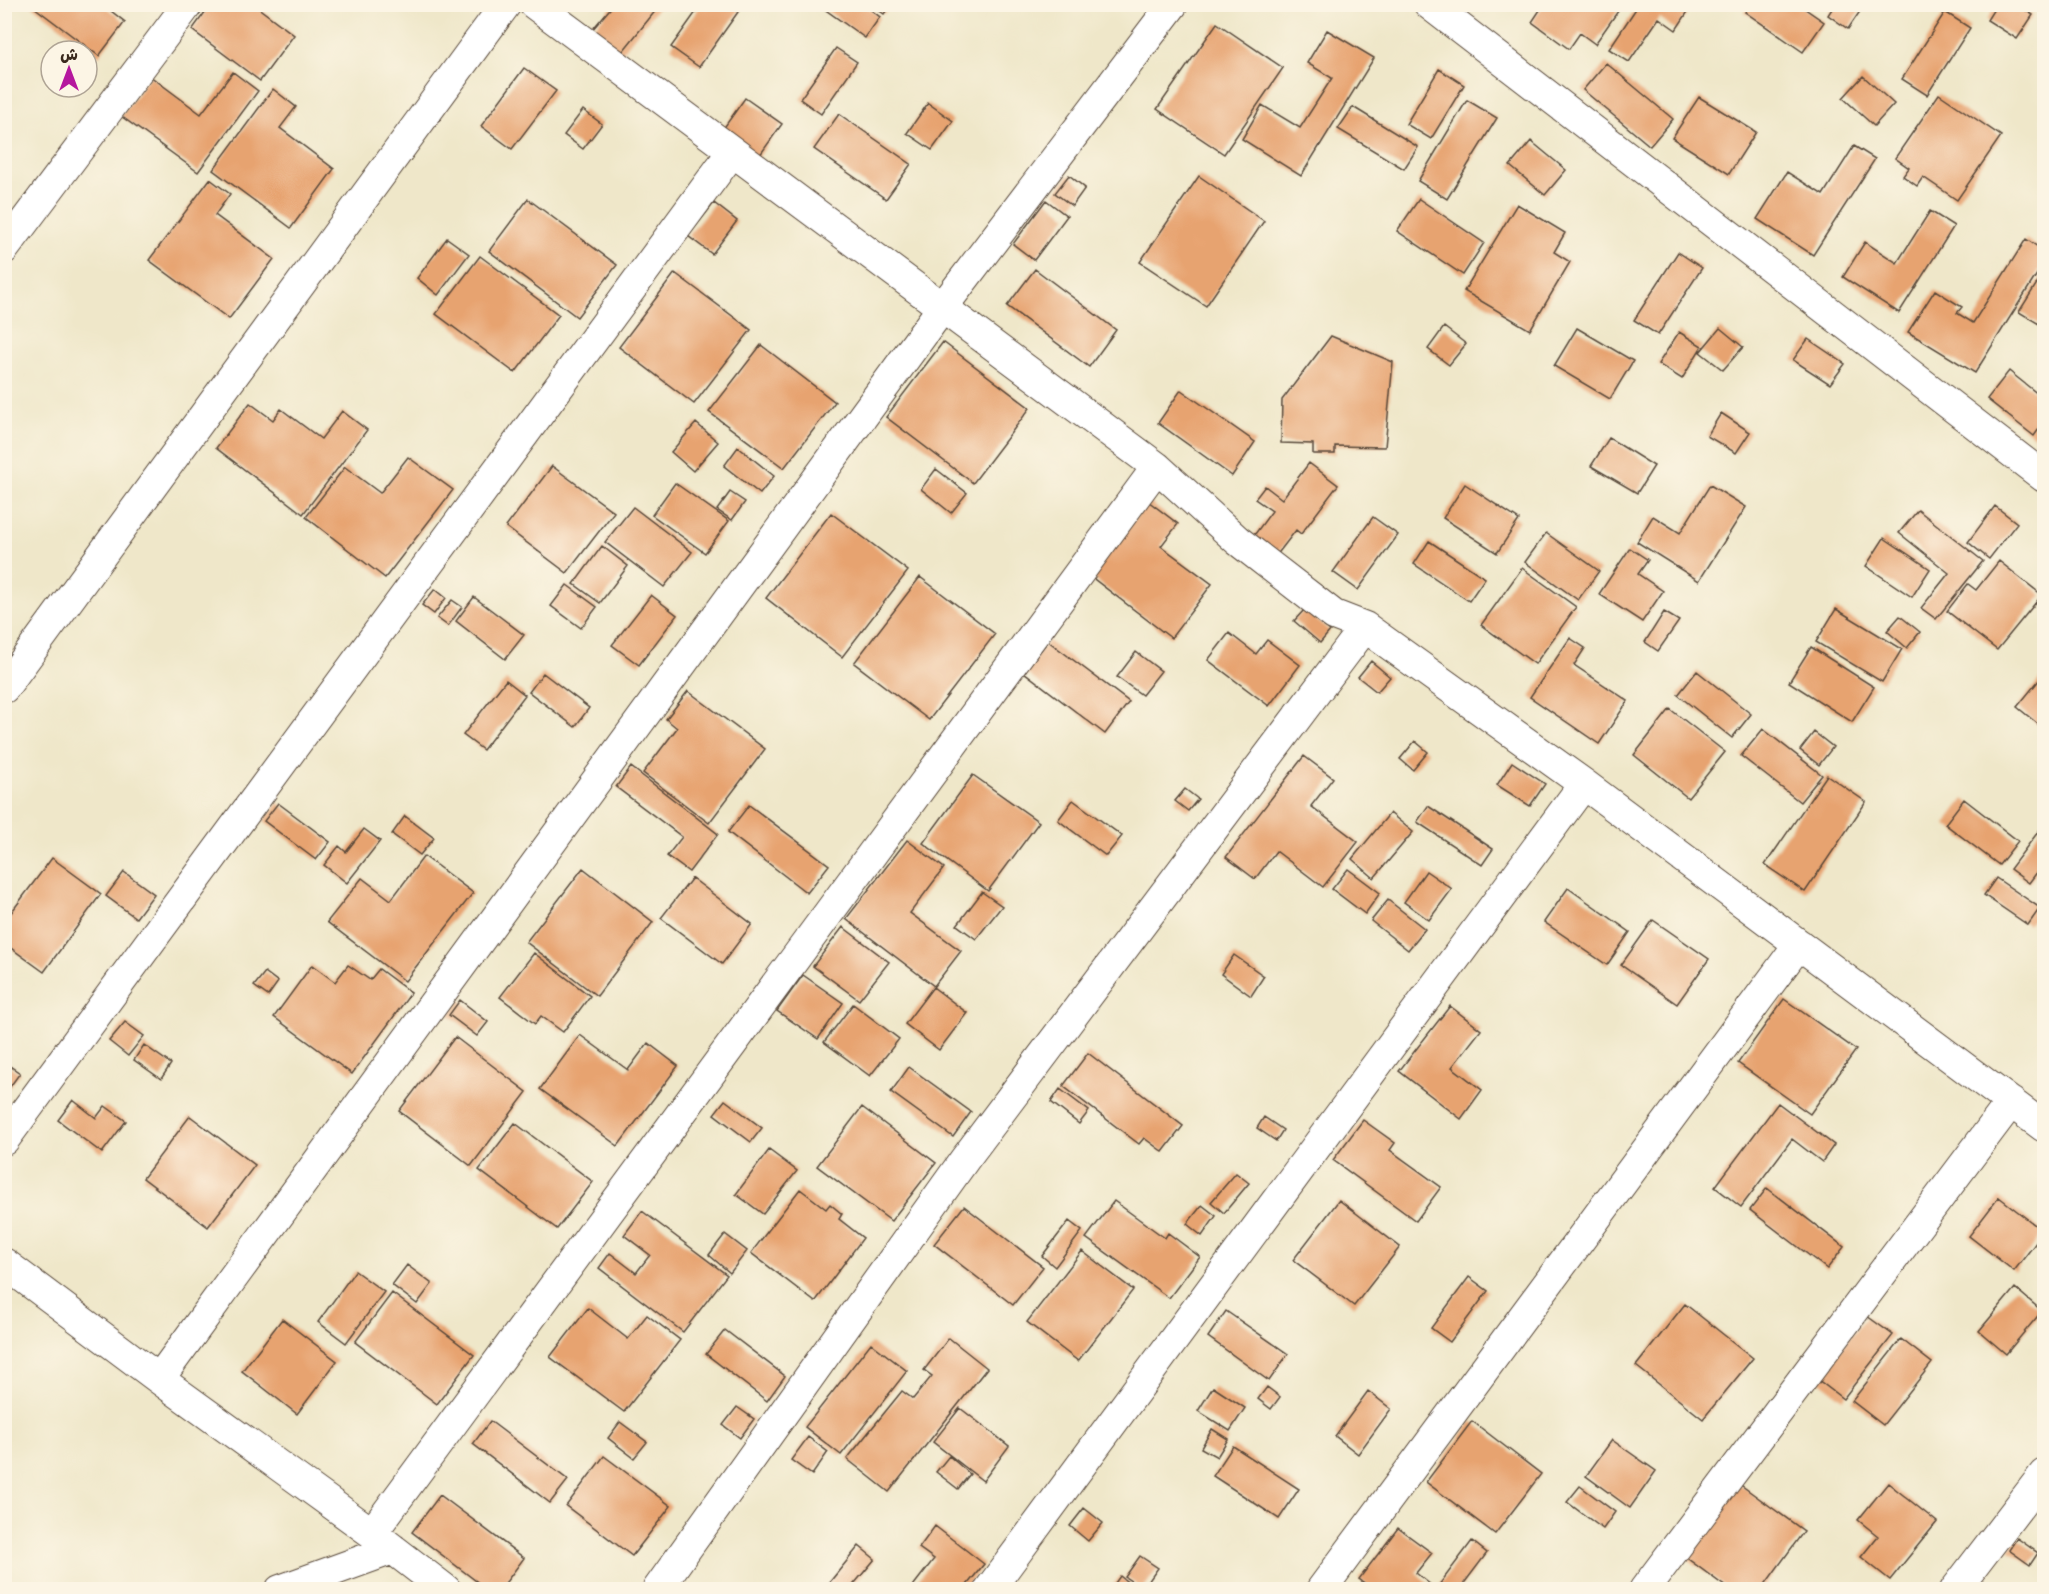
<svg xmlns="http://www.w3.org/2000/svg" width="2049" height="1594" font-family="Delius,'Playpen Sans Arabic',sans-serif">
	<rect width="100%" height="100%" fill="#fcf5e5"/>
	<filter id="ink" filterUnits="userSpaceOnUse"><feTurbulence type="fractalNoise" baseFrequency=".0167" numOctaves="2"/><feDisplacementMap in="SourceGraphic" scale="12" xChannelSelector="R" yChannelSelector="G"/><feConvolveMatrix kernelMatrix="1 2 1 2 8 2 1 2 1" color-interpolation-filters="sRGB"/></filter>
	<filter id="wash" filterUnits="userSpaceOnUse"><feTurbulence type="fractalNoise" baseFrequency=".008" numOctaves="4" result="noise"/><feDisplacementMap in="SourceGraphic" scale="24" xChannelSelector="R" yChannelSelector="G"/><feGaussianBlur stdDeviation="1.35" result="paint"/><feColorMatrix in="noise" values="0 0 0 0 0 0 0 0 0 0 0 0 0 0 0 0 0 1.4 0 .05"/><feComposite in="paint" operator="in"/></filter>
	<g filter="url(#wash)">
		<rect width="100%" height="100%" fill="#efe7c9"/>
		<g id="blocks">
			<path fill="#e7a36f" d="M30,4H102L125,22L99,56Z
				M211,4H253L294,35L260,81L192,30Z
				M614,4H661L615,61L586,37Z
				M826,4H863L880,17L865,38L823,8Z
				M870,4H891L884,14Z
				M1544,4H1623L1595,44L1580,33L1569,49L1532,22Z
				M1639,4H1693L1676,30L1659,18L1629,62L1609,49Z
				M1750,4H1798L1824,22L1803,52L1745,12Z
				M1835,4H1865L1848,29L1828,15Z
				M1997,4H2016L2033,15L2017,39L1987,20Z
				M701,5H743L699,67L671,47Z
				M1945,12L1970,28L1927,95L1902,79Z
				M1217,23L1283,68L1224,154L1157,109Z
				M1327,30L1374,58L1301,176L1242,139L1262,105L1300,128L1332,78L1307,63Z
				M836,48L857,62L821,114L800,99Z
				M1606,63L1673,119L1650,146L1583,90Z
				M524,68L556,91L512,149L481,126Z
				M1439,69L1464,85L1431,139L1406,124Z
				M233,72L258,91L198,172L121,116L150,76L201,114Z
				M1863,76L1894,104L1874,126L1843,98Z
				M273,89L296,107L280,128L334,169L291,228L213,170Z
				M1939,94L2001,136L1957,200L1923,177L1917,186L1903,176L1909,168L1895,158Z
				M1699,97L1756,132L1729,174L1672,138Z
				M745,98L782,124L755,162L718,136Z
				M1467,100L1497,118L1447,199L1418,181Z
				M928,103L953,121L932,150L907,133Z
				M1353,107L1418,147L1404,169L1338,129Z
				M583,110L602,124L583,149L564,135Z
				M839,114L911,164L886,199L814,149Z
				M1531,141L1566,170L1545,195L1510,166Z
				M1854,146L1875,159L1813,255L1757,219L1787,172L1823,195Z
				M1069,175L1085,188L1072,206L1055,193Z
				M1199,176L1264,221L1206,306L1140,262Z
				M210,179L230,194L215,215L274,259L229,319L149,260Z
				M528,199L617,265L577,317L489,251Z
				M1419,199L1484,243L1463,275L1397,231Z
				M1046,200L1067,216L1034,260L1013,244Z
				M714,203L737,221L712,254L688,236Z
				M1517,204L1565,233L1554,252L1570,262L1530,330L1464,291Z
				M1930,211L1954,226L1899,313L1843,277L1865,242L1897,263Z
				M447,238L469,254L438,295L417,278Z
				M2026,239L2044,251V263L1975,373L1908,332L1935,290L1962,307L1957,313L1973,323Z
				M1678,252L1702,268L1658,335L1634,320Z
				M480,256L559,315L515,373L436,314Z
				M1035,269L1116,330L1089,367L1007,306Z
				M2044,272V327L2019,312Z
				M675,273L751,330L694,404L619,347Z
				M1444,327L1466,344L1449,365L1428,349Z
				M1577,328L1633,361L1610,399L1554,366Z
				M1720,328L1743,347L1723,370L1700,352Z
				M1679,332L1702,346L1682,379L1658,364Z
				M1331,336L1393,362L1385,447L1335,446V454H1313V444L1281,443L1282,400Z
				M1808,339L1845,364L1830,384L1793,360Z
				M943,342L1030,408L973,483L886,417Z
				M761,345L835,402L784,468L709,412Z
				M2009,371L2044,399V422L2034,436L1987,399Z
				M1181,390L1255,442L1232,476L1158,423Z
				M250,403L273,420L281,409L321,439L342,411L367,430L303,514L216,448Z
				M1721,413L1750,432L1736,453L1707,436Z
				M696,423L718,442L693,471L671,452Z
				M1609,438L1654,466L1637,493L1591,466Z
				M738,447L774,476L760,494L724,466Z
				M408,457L453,490L385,578L306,517L345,467L380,493Z
				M1309,463L1338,485L1301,534L1296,530L1276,556L1252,538L1272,511L1255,499L1265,486L1282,499Z
				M552,466L614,512L567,573L506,527Z
				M936,469L967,493L951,513L921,489Z
				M675,483L729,521L705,553L652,515Z
				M1465,484L1519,520L1497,553L1443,518Z
				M1710,485L1746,507L1699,581L1637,542L1653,516L1680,533Z
				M730,492L745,502L732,520L717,510Z
				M1148,501L1178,524L1161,546L1212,584L1171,638L1090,576Z
				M1995,506L2017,523L1989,559L1968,542Z
				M633,507L692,552L664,587L605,542Z
				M1918,510L1983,561L1936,619L1921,608L1949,573L1899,533Z
				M831,513L908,571L842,657L766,598Z
				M1373,517L1398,535L1358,590L1333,572Z
				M1546,533L1599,571L1578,600L1525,562Z
				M1884,538L1930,569L1912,597L1866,566Z
				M1429,541L1485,578L1469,601L1414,564Z
				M602,546L628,566L600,603L574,584Z
				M1630,548L1648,560L1638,574L1663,591L1642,622L1599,594Z
				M1999,561L2042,595L1997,650L1947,611L1968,584L1976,590Z
				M1522,568L1576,607L1535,664L1481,625Z
				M920,577L995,634L929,720L854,663Z
				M567,585L597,607L581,628L551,606Z
				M435,589L446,598L434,614L422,605Z
				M651,595L677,615L639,665L612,645Z
				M474,597L524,635L505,659L456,621Z
				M452,600L462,607L448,626L437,618Z
				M1836,609L1902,649L1882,682L1816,642Z
				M1304,610L1330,631L1320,643L1294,621Z
				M1664,612L1679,621L1658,651L1645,642Z
				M1900,616L1920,632L1907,648L1887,631Z
				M1229,633L1256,654L1267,640L1300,665L1269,706L1208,660Z
				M1570,638L1585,648L1574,665L1628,701L1599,744L1530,697Z
				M1048,641L1129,702L1105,734L1024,672Z
				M1811,647L1874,687L1852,722L1789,682Z
				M1136,652L1161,671L1142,695L1117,677Z
				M1371,661L1390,677L1377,692L1358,677Z
				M1697,671L1751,714L1732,738L1678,695Z
				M543,673L589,708L575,727L529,692Z
				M2044,674V729L2017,707Z
				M506,680L525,695L483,750L463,735Z
				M688,691L765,749L709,823L643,773L677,728L666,719Z
				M1670,709L1725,752L1688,798L1634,755Z
				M1763,729L1822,775L1800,802L1741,756Z
				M1814,732L1833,747L1819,765L1800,750Z
				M1415,741L1428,752L1413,770L1400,759Z
				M1304,756L1333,778L1311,806L1358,842L1323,887L1276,851L1255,879L1226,857Z
				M1512,762L1545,784L1530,806L1497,785Z
				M631,767L718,834L689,872L667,856L682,837L616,787Z
				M973,775L1039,822L988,891L923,843Z
				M1827,775L1866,802L1805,892L1765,865Z
				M1185,789L1198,799L1188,811L1175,801Z
				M1964,799L2018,841L1999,865L1945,824Z
				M1073,800L1122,836L1106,856L1058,820Z
				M278,803L330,842L316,860L264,821Z
				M749,805L829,865L807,893L728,832Z
				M1428,806L1493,849L1482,865L1417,822Z
				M1390,813L1413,832L1374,878L1352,859Z
				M405,816L434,838L420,855L392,834Z
				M2044,824V863L2029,883L2010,869Z
				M364,829L380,841L347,883L324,865L339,846L346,852Z
				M907,840L944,868L910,913L961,951L934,986L846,919Z
				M424,856L473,893L405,981L327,922L362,878L391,900Z
				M52,858L101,894L44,972L4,943V922Z
				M583,868L653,922L597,996L526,942Z
				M1348,869L1380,893L1365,914L1332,889Z
				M1426,871L1452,889L1429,920L1404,902Z
				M124,872L154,894L136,918L106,896Z
				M692,878L752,924L722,964L661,918Z
				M1996,878L2040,908L2028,925L1984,895Z
				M1568,888L1630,932L1607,965L1544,922Z
				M982,892L1002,906L976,939L957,925Z
				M1388,900L1425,929L1408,950L1371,921Z
				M1653,920L1709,959L1677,1004L1621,965Z
				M843,927L889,962L859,1000L813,966Z
				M534,953L590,996L563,1032L541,1016L535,1024L500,997Z
				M1234,955L1264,976L1251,996L1221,974Z
				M312,965L335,982L348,965L370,980L379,969L411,993L352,1074L274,1017Z
				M265,972L278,982L268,996L254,986Z
				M803,975L843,1003L818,1039L777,1011Z
				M933,987L967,1013L939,1050L905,1024Z
				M1784,999L1856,1050L1810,1114L1738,1063Z
				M460,1000L488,1022L477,1036L449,1015Z
				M853,1004L899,1039L870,1076L824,1042Z
				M1450,1006L1481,1030L1452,1067L1482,1090L1461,1119L1399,1071Z
				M125,1022L144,1036L128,1056L109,1041Z
				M580,1035L628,1070L648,1043L678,1066L618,1146L540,1089Z
				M455,1037L527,1092L471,1166L399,1111Z
				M144,1045L171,1064L161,1079L134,1060Z
				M1088,1053L1183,1126L1163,1152L1144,1138L1139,1144L1063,1086Z
				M4,1062L20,1073L9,1088L4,1085Z
				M909,1067L971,1112L953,1137L891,1092Z
				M1060,1089L1089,1111L1079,1124L1051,1102Z
				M73,1100L96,1118L105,1106L126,1121L102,1153L58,1120Z
				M725,1100L762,1128L751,1142L714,1114Z
				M1778,1103L1834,1145L1822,1162L1792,1139L1741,1207L1715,1187Z
				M862,1107L936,1163L891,1221L817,1166Z
				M190,1116L255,1165L208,1227L143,1178Z
				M1264,1117L1283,1130L1276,1141L1257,1128Z
				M1363,1120L1395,1143L1390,1150L1441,1187L1416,1221L1333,1160Z
				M515,1123L593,1182L557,1229L479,1170Z
				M769,1150L797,1171L763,1214L736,1194Z
				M1236,1173L1249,1183L1224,1213L1211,1202Z
				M1767,1188L1844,1247L1827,1269L1750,1210Z
				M800,1189L826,1209L830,1204L842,1214L839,1219L863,1238L815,1302L751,1253Z
				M1999,1197L2044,1232L2014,1271L1969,1236Z
				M1339,1200L1400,1247L1354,1306L1293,1260Z
				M1114,1201L1165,1238L1168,1233L1200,1257L1169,1298L1086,1238Z
				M1202,1205L1216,1216L1202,1236L1187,1224Z
				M964,1206L1043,1267L1013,1305L934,1244Z
				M642,1211L727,1275L683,1332L599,1268L610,1253L636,1273L650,1255L624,1235Z
				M1069,1221L1082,1231L1055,1267L1042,1256Z
				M725,1234L747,1251L730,1273L709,1255Z
				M1082,1251L1133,1290L1078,1361L1027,1322Z
				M407,1265L432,1284L417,1304L392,1285Z
				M355,1271L384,1292L346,1343L318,1322Z
				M1469,1277L1488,1291L1450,1342L1431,1328Z
				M2015,1288L2042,1311L2006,1354L1979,1331Z
				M392,1293L474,1355L437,1404L355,1342Z
				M1685,1304L1753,1358L1703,1419L1636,1366Z
				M588,1308L628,1339L647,1315L680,1340L624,1412L550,1357Z
				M1226,1311L1288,1354L1269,1381L1208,1337Z
				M1867,1316L1893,1335L1843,1399L1817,1379Z
				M282,1319L337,1361L297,1414L242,1371Z
				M725,1330L785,1376L767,1401L706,1354Z
				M949,1338L987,1368L889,1492L847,1459L902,1391L913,1399L932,1376L924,1370Z
				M1901,1339L1932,1363L1883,1425L1852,1401Z
				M871,1343L907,1371L841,1455L805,1427Z
				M1213,1387L1245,1408L1230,1431L1198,1411Z
				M1267,1387L1280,1397L1271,1409L1258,1399Z
				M1368,1391L1391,1409L1358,1454L1335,1436Z
				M737,1407L754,1419L740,1438L723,1425Z
				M960,1408L1009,1446L983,1481L933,1442Z
				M490,1421L568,1480L550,1503L473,1444Z
				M1472,1421L1541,1474L1495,1534L1426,1482Z
				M620,1422L647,1442L634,1458L608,1438Z
				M1212,1429L1228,1439L1217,1457L1201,1448Z
				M808,1437L828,1452L812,1475L791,1460Z
				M1612,1440L1656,1471L1630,1508L1586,1476Z
				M1233,1446L1299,1489L1279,1519L1213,1476Z
				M604,1456L671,1506L632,1556L566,1506Z
				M949,1456L970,1474L958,1489L936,1472Z
				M1738,1483L1804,1531L1761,1590H1730L1684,1556Z
				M1888,1483L1937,1522L1890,1580L1861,1557L1878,1536L1858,1520Z
				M1580,1486L1615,1512L1603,1529L1567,1502Z
				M440,1495L524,1558L500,1590H488L412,1532Z
				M1084,1508L1103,1523L1088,1541L1070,1526Z
				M935,1526L984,1564L963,1590H910L934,1559L919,1548Z
				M1398,1528L1432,1553L1416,1573L1436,1589L1472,1541L1487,1553L1459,1590H1374L1359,1579Z
				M2017,1538L2038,1553L2030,1565L2009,1550Z
				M859,1546L875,1559L849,1590H837L829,1583Z
				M1140,1556L1158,1568L1143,1589L1125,1577Z
				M1120,1576L1137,1590H1110Z"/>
		</g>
	</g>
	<g filter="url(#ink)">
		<use href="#blocks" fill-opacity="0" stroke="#564638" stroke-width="1.5"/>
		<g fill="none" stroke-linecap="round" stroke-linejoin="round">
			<g stroke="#564638" stroke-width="32">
				<path id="street" d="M534,4L1157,467L1237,540L1334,615L1365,627L1584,784L2044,1127
					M1429,4L2044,477
					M4,249L188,4
					M4,688L506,4
					M4,1140L732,152
					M4,1263L159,1379L372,1533L446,1590
					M159,1379L942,308L1173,4
					M372,1533L1157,467
					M280,1590L393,1549
					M657,1590L965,1159L1365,627
					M989,1590L1584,784
					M1321,1590L1799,944
					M1644,1590L2011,1102
					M1955,1590L2044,1474"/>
			</g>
			<use href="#street" stroke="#fff" stroke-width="30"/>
		</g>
	</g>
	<rect width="2049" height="1594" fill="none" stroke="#fcf5e5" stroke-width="24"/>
	<g transform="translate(69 69)"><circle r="28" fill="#fcf5e5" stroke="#afa495" stroke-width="1.5"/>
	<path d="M0-4.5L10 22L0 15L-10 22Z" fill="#b5179e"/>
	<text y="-9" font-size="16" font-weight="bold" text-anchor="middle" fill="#3b2a1e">ش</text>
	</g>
</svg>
